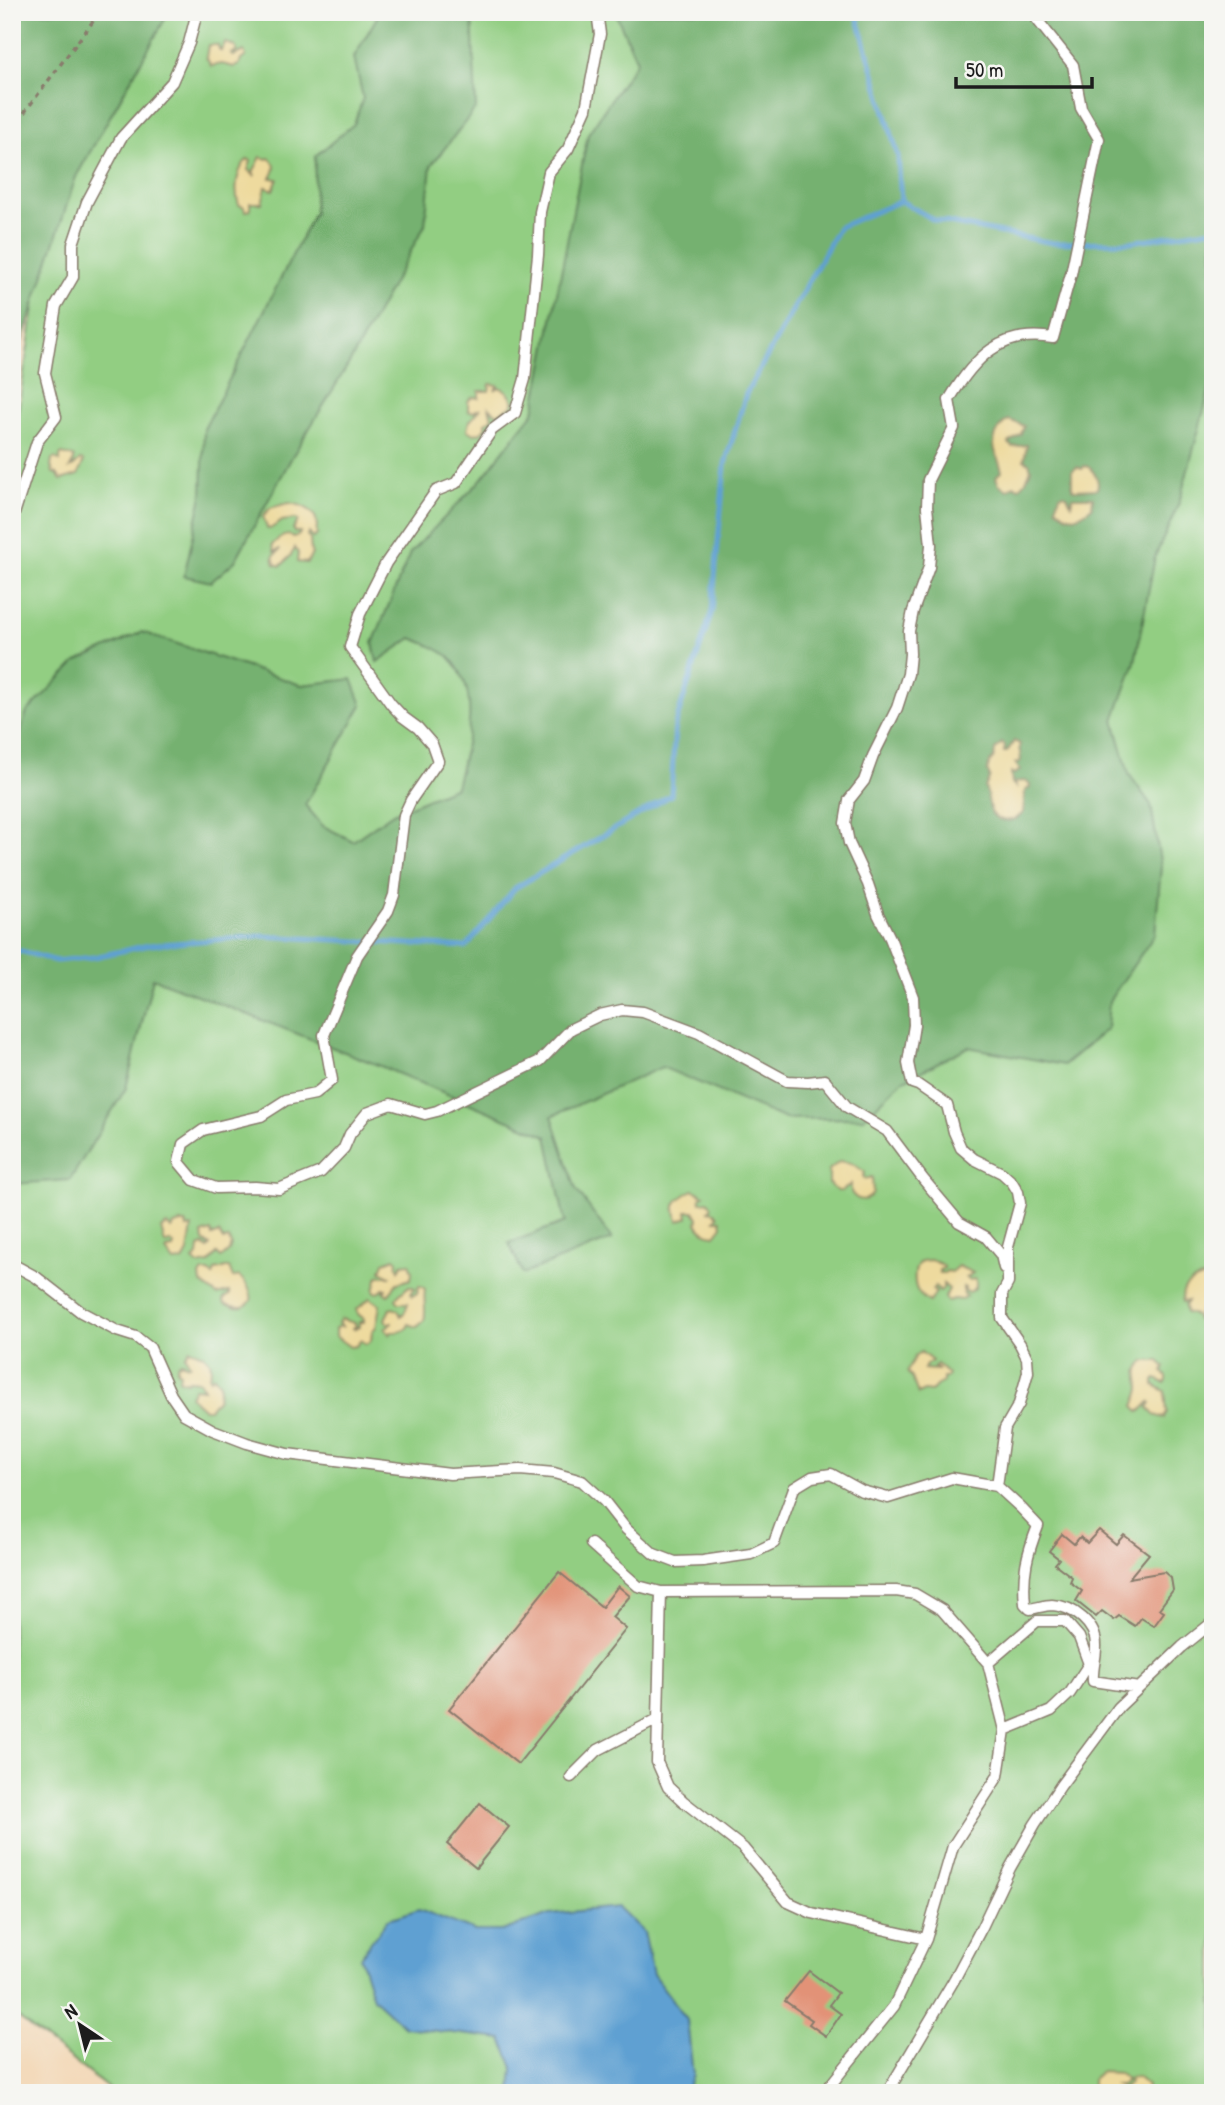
<svg xmlns="http://www.w3.org/2000/svg" width="1225" height="2105" font-family="'Patrick Hand',sans-serif">
	<rect width="100%" height="100%" fill="#f6f6f2"/>
	<filter id="ink" filterUnits="userSpaceOnUse"><feTurbulence type="fractalNoise" baseFrequency=".0143" numOctaves="2"/><feDisplacementMap in="SourceGraphic" scale="14" xChannelSelector="R" yChannelSelector="G"/><feConvolveMatrix kernelMatrix="1 2 1 2 8 2 1 2 1" color-interpolation-filters="sRGB"/></filter>
	<filter id="wash" filterUnits="userSpaceOnUse"><feTurbulence type="fractalNoise" baseFrequency=".00686" numOctaves="4" result="noise"/><feDisplacementMap in="SourceGraphic" scale="28" xChannelSelector="R" yChannelSelector="G"/><feGaussianBlur stdDeviation="1.57" result="paint"/><feColorMatrix in="noise" values="0 0 0 0 0 0 0 0 0 0 0 0 0 0 0 0 0 1.4 0 .05"/><feComposite in="paint" operator="in"/></filter>
	<g filter="url(#wash)">
		<rect width="100%" height="100%" fill="#f3dabb"/>
		<path fill="#92ce82" stroke="#57754f" stroke-width="2" d="M162,12H1213V2093H114L12,2013V451L54,177Z"/>
		<path fill="#75b170" stroke="#486646" stroke-width="2" d="M12,12H169L76,177L12,371Z
			M380,12H472L476,108L431,166L425,225L354,355L292,457L235,561L211,582L184,576L202,496L204,429L314,213L315,156L354,124L363,98L354,57Z
			M615,12H1213V377L1179,503L1155,557L1135,662L1114,720L1129,774L1151,805L1161,867L1155,934L1109,1001L1107,1029L1064,1065L968,1047L902,1081L864,1118L785,1119L662,1067L552,1116L576,1189L612,1239L523,1274L509,1243L565,1222L547,1136L378,1065L153,978L126,1088L70,1180L12,1184V757L27,712L76,662L142,632L301,685L352,679L362,705L305,805L323,826L353,841L393,813L456,787C466,745 483,694 450,658C442,649 423,643 412,638L377,662L373,643L410,553L478,483L534,412L588,134L637,61Z"/>
		<path fill="#eeda9e" stroke="#857b5d" stroke-width="2" d="M225,43C230,44 237,46 237,51L231,54L233,56L244,51L246,56L241,60L239,65L234,67L222,64L211,66L206,57L208,45H218L219,49L221,51Z
			M261,157L267,159L269,158C277,164 276,170 271,178L278,179L273,190L266,187L262,203H250V210L246,211L243,206L239,205C234,191 236,169 248,159L251,161L248,170L255,176L253,172Z
			M490,384L498,385L495,390L499,387L507,391L514,402L511,406L497,414L489,407L492,418L485,423V428L480,433L474,434L467,430L469,422L481,408L473,412L468,411V401L473,397L479,398V391H489Z
			M1009,420L1024,426L1021,434L1009,443L1012,447L1027,445L1024,460L1029,463L1031,469C1028,476 1026,484 1018,488L1014,485L1007,490L999,484L996,478L998,474L1002,472C1001,464 994,453 994,444C994,435 1001,423 1009,420Z
			M62,454L74,457V461L70,468L74,466L80,460L84,461L78,475L61,480L57,474L53,473L51,466L52,459L55,458L60,461V456Z
			M1084,466L1090,467C1095,475 1100,480 1097,489L1074,490L1072,487V471L1077,467L1082,469Z
			M1064,494L1067,495L1071,504L1073,497H1093L1092,507C1078,519 1069,521 1056,507L1060,495Z
			M288,503C300,504 315,509 317,523C317,527 316,531 317,535L313,538L309,533L307,535L310,539L311,552L312,554L307,563L297,562L298,553L295,548C294,552 284,564 280,566L275,564L273,557L280,549L274,552L272,545C278,539 285,532 294,537L299,535L300,532H294L293,529L298,521L296,519L282,521L270,529L267,528L263,516L270,508Z
			M1014,741L1020,744C1017,749 1023,756 1020,762L1015,763L1020,770L1015,774L1011,773L1012,783L1016,787L1015,782L1024,781L1029,783L1030,787L1025,791L1023,813C1017,819 1012,822 1002,820C985,816 991,799 985,788C987,780 993,779 987,771L990,762L994,758L995,750L1002,743L1005,746L1004,752H1007Z
			M840,1161L851,1163L865,1172L863,1176L865,1179L872,1177L873,1193C867,1203 856,1201 851,1192V1184C841,1192 840,1195 829,1184V1170Z
			M693,1190L704,1195L700,1198L701,1202L708,1201L712,1207L709,1211L715,1212L718,1216L715,1220H721L722,1226L715,1235C708,1235 700,1230 697,1223L698,1218L694,1211H687L688,1217L679,1221C669,1204 677,1199 693,1190Z
			M181,1223H186L187,1228L192,1227L188,1252L183,1261L174,1262L166,1251L167,1249L173,1248L174,1245L170,1242L165,1244L161,1229L167,1225L172,1229L174,1225Z
			M211,1231L212,1236L219,1233L223,1240L229,1239L231,1245L229,1251L221,1258L217,1254L209,1263L198,1265L193,1260L198,1256L199,1247L203,1245L208,1249L210,1246L203,1241L202,1234Z
			M395,1258L398,1261L397,1265L399,1270L402,1264L409,1263L412,1272L411,1279L397,1283L388,1295L384,1292L386,1289L384,1288L379,1293L375,1292L374,1290L378,1276H390L381,1271L384,1262Z
			M931,1260L943,1265L944,1268L939,1270L940,1273H944L947,1271L951,1272L958,1266L971,1272L973,1273L966,1278L968,1280L976,1279V1287L970,1292L964,1291L965,1288L963,1287V1293L967,1296L961,1300L955,1299L947,1301L945,1297L949,1289L943,1284V1289L940,1292L935,1286L932,1290L936,1292L930,1302C925,1300 920,1296 917,1290C914,1284 913,1267 920,1262C923,1260 928,1260 931,1260Z
			M226,1268H229L233,1278L238,1276C245,1280 253,1293 251,1301C243,1311 236,1307 225,1304L223,1300L230,1294L229,1292L217,1295L201,1283L200,1276L203,1272H209L213,1276L215,1270Z
			M1213,1277V1333C1207,1327 1206,1321 1208,1313L1201,1310L1197,1320L1195,1315L1186,1313L1185,1306L1188,1301L1183,1302C1178,1284 1198,1277 1213,1277Z
			M409,1286L415,1288L411,1293L412,1296L417,1293L419,1286H421L425,1289C423,1301 427,1310 424,1321L417,1327L409,1324C407,1331 400,1332 391,1332L390,1335L385,1329L391,1323H387L385,1319L390,1309L393,1308L398,1310L401,1316L405,1312L408,1303H399L396,1299L399,1295Z
			M370,1298L380,1305L376,1327L372,1331L371,1341L366,1344L361,1340L356,1346L350,1347L335,1336V1329L339,1326L343,1327L338,1323L341,1319L355,1323L356,1326L353,1328L354,1329L359,1327V1322H364V1319L358,1314L356,1310Z
			M190,1349C198,1352 211,1356 211,1366C212,1370 209,1374 209,1377L210,1379L214,1376L220,1383L218,1398L209,1409H204L190,1396L194,1388L204,1389L199,1381L188,1380L187,1382L179,1380L180,1372L177,1371V1365L181,1362L189,1365L190,1364L185,1356Z
			M921,1352L932,1361L926,1365L924,1369L939,1370L934,1367L937,1364L948,1375L946,1378H943V1382L936,1386L931,1392L924,1391L918,1394L912,1378L907,1372L916,1355Z
			M1145,1361H1159L1165,1367L1163,1372L1167,1377V1381L1165,1383L1156,1379L1154,1381V1385L1165,1391L1167,1413L1164,1418L1154,1415L1148,1408L1151,1404L1150,1402L1140,1412L1134,1406C1136,1401 1140,1393 1140,1388C1140,1377 1134,1370 1145,1361Z
			M1100,2072L1119,2073L1127,2080L1121,2085H1116L1123,2089L1129,2083L1130,2078L1137,2077L1147,2086L1146,2093H1095L1092,2090V2079Z"/>
		<path fill="#5ea0d2" stroke="#3d5e77" stroke-width="2" d="M618,1907L644,1932L653,1974L687,2020L693,2075L686,2093H507L511,2090L513,2068L502,2039L405,2027L373,1998L360,1957L388,1919L419,1909L475,1931H502L550,1914Z"/>
		<g fill="none" stroke-linecap="round" stroke-linejoin="round">
			<path stroke="#5ea0d2" stroke-width="5" d="M856,12L898,156L901,201
				M901,201L934,220L1053,243L1130,242L1213,229
				M12,955L21,951L56,961L94,957L149,945L263,936L466,947L515,888L671,795L675,725L712,611L725,464L746,394L839,227L901,201"/>
		</g>
		<g id="blocks">
			<path fill="#e29277" d="M1099,1530L1116,1544L1124,1535L1149,1554L1129,1578L1164,1572L1171,1578L1173,1590L1159,1609L1164,1612L1154,1626L1141,1618L1135,1626L1119,1616L1114,1620L1102,1611L1096,1617L1076,1601L1082,1591L1070,1582L1072,1577L1055,1564L1059,1559L1049,1551L1062,1534L1074,1544L1080,1537L1087,1543Z
				M559,1572L602,1607L618,1586L630,1596L612,1617L626,1629L518,1764L449,1709Z
				M480,1803L509,1827L476,1868L447,1844Z
				M809,1971L838,1993L829,2005L841,2014L826,2036L809,2024L812,2020L785,2001Z"/>
		</g>
	</g>
	<g filter="url(#ink)">
		<use href="#blocks" fill-opacity="0" stroke="#887b6c" stroke-width="2"/>
		<g fill="none" stroke-linecap="round" stroke-linejoin="round">
			<g stroke="#887b6c" stroke-width="13">
				<path id="service" d="M597,12L600,34L586,109L568,149L549,172L545,190L540,212L538,255L525,379L515,413L492,430L456,483L436,491L386,563L360,614L350,647L391,704L403,717L418,728L432,744L438,761L411,800L404,815L394,895L388,911L357,956L324,1035L332,1080L315,1094L286,1100L261,1116L203,1130L183,1144L179,1162L194,1180L216,1188L255,1187L279,1189L321,1172L344,1148L350,1134L367,1113L391,1104L425,1114L437,1111L540,1061L571,1029L600,1015L622,1010L643,1012L699,1033L787,1081L808,1082L825,1080L847,1107L887,1131L923,1179L959,1222L986,1237L1001,1255L1004,1268
					M12,520L37,442L56,417L45,373L56,306L73,277V244L87,202L121,138L172,82L189,43L197,12
					M12,1264L36,1277L81,1312L117,1331L136,1337L150,1348L171,1395L184,1414L213,1430L247,1443L287,1454L450,1474L520,1470L554,1473L582,1481L604,1501L626,1529L654,1554L675,1562L703,1561L751,1554L774,1543L794,1488L812,1477L831,1474L862,1491L888,1498L952,1478L997,1486L1005,1428L1019,1404L1028,1372L1027,1358L1020,1344L1002,1318V1294L1008,1283V1247L1020,1203L1018,1192L1012,1182L1002,1173L974,1159L961,1148L954,1132L947,1105L918,1085L912,1083L908,1063L914,1025L913,997L890,938L878,914L868,884L849,843L845,823L849,800L864,781L873,756L897,708L908,674L910,654L909,631L913,611L929,567L931,545L927,507L928,480L954,428L949,400C974,358 1001,329 1053,338L1071,274L1099,139L1081,108L1073,65L1031,12
					M997,1486L1021,1508L1038,1526C1027,1554 1022,1574 1025,1604L1030,1609C1037,1608 1045,1605 1052,1605C1074,1606 1097,1625 1096,1647C1096,1659 1092,1669 1093,1681L1139,1688
					M591,1544L638,1586L661,1592L896,1591L915,1594L942,1610L988,1663L1005,1730L998,1776L953,1846L926,1939L812,1913L788,1902L743,1848L683,1801L668,1787L657,1762L661,1592
					M988,1663L1037,1621H1065L1079,1637L1089,1664L1070,1693L1051,1711L1005,1730
					M571,1777L598,1750L658,1719
					M824,2093L894,2006L926,1939
					M887,2093L954,1980L982,1927L1010,1868L1035,1824L1061,1785L1119,1707L1182,1647L1213,1622"/>
			</g>
			<path stroke="#887b6c" stroke-width="3.5" stroke-dasharray="5 5" stroke-linecap="butt" d="M12,129L100,12"/>
			<use href="#service" stroke="#fff" stroke-width="10"/>
		</g>
	</g>
	<rect width="1225" height="2105" fill="none" stroke="#f6f6f2" stroke-width="42"/>
	<g transform="translate(80 2025) rotate(325)" stroke="#f6f6f2" stroke-width="5" paint-order="stroke">
	<path d="M0-5L12 26L0 18L-12 26Z" fill="#1c1c1c"/>
	<text y="-10" font-size="19" font-weight="bold" text-anchor="middle" fill="#1c1c1c">N</text>
	</g>
	<path d="M956 77v10h136v-10" fill="none" stroke="#1c1c1c" stroke-width="3.5"/>
	<text x="966" y="77" font-size="21" fill="#1c1c1c" stroke="#f6f6f2" stroke-width="5" paint-order="stroke">50 m</text>
</svg>
